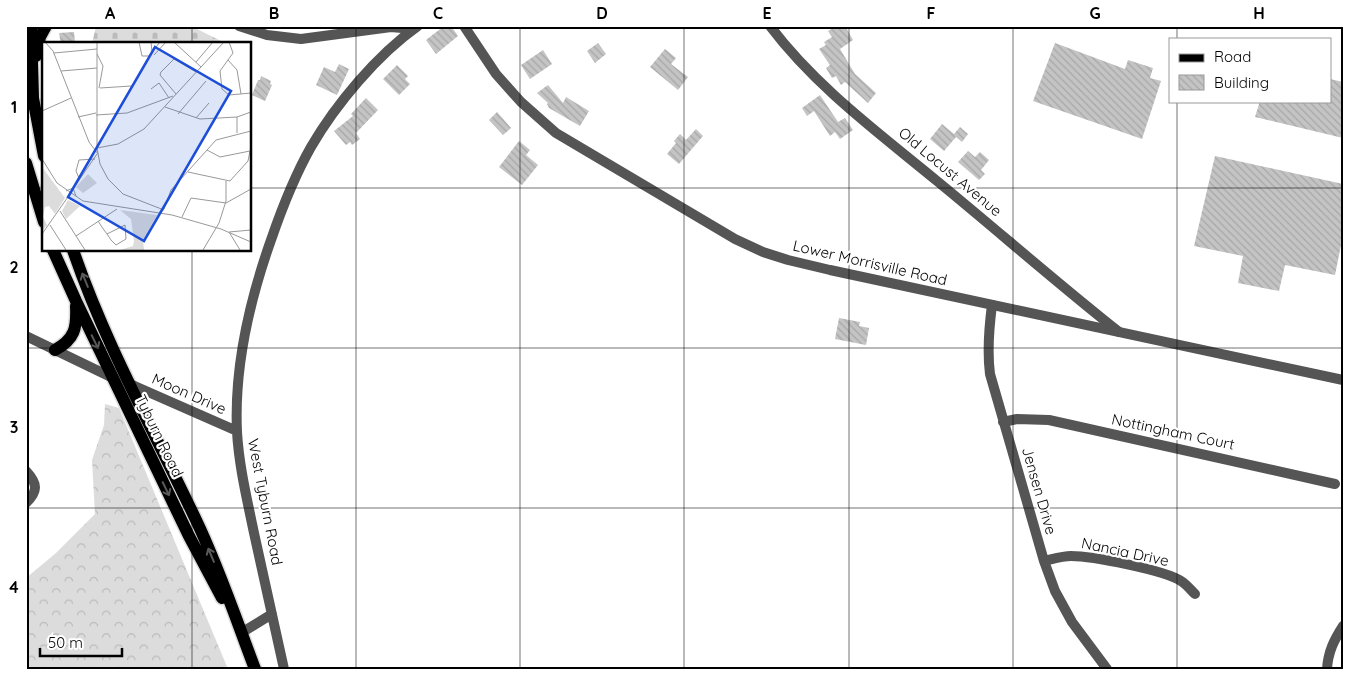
<svg xmlns="http://www.w3.org/2000/svg" width="1369" height="695" font-family="Quicksand,sans-serif">
	<defs>
		<pattern id="forest-crowns" width="20" height="18" patternUnits="userSpaceOnUse" patternTransform="scale(1.25)"><rect width="20" height="18" fill="#dcdcdc"/><path d="M2 6a3 3 0 1 1 6 0M12 15a3 3 0 1 1 6 0" fill="none" stroke="#bbb"/></pattern>
		<pattern id="cemetery-stones" width="16" height="16" patternUnits="userSpaceOnUse" patternTransform="scale(1.25)"><rect width="16" height="16" fill="#dcdcdc"/><path d="M2 7V4a2 2 0 0 1 4 0v3zM10 15v-3a2 2 0 0 1 4 0v3z" fill="#bbb"/></pattern>
		<pattern id="building-back-hatch" width="6" height="6" patternUnits="userSpaceOnUse" patternTransform="scale(1.25)"><rect width="6" height="6" fill="#c4c4c4"/><path d="M-1 5l2 2M0 0l6 6M5-1l2 2" fill="none" stroke="#a7a7a7"/></pattern>
	</defs>
	<rect width="100%" height="100%" fill="#fff"/>
	<path fill="url(#forest-crowns)" d="M105,404L119,408L228,669H26V578L56,553L95,514L92,460L104,425Z"/>
	<path fill="url(#cemetery-stones)" d="M96,26H191L227,44H92Z"/>
	<path fill="url(#building-back-hatch)" d="M444,26H451L458,36L436,54L426,40Z
		M836,26H845L853,40L840,49L855,74L876,93L868,103L845,82L841,85L836,76L832,78L826,68L830,65L819,49L826,45L824,42L832,37L828,31Z
		M74,32L75,43L61,44L59,33Z
		M598,43L606,54L595,63L587,51Z
		M1055,43L1125,69L1128,60L1153,68L1150,78L1161,81L1142,139L1033,101Z
		M665,49L676,58L671,64L688,77L678,90L650,67Z
		M543,50L552,64L530,79L521,65Z
		M339,64L349,69L337,95L316,85L324,67L335,72Z
		M397,65L408,76L405,79L410,84L399,95L383,79Z
		M261,76L271,81L270,84L272,85L265,101L252,95L258,80H260Z
		M1330,79L1343,82V138L1255,117L1260,101H1330Z
		M548,85L563,103L566,97L589,111L580,126L549,108L547,104L548,103L537,93Z
		M820,95L838,122L845,118L853,130L840,139L835,132L830,136L814,111L807,116L802,108Z
		M366,98L378,110L356,133L360,139L352,145L350,142L346,145L334,131L353,116L351,114Z
		M497,112L511,128L503,135L489,120Z
		M942,124L954,134L960,127L968,134L962,142L956,137L944,151L930,139Z
		M696,129L703,136L679,164L667,154L676,143L674,141L680,134L686,140Z
		M519,141L530,150L526,155L538,165L522,185L499,167Z
		M968,151L975,157L980,152L989,160L981,170L985,174L979,180L958,162Z
		M1215,156L1343,184V235L1335,275L1285,265L1279,291L1238,283L1243,256L1194,246Z
		M839,318L860,322L859,326L869,328L866,345L835,339Z"/>
	<g fill="none" stroke-linecap="round" stroke-linejoin="round">
		<g stroke="#dbdbdb" stroke-width="15">
			<path id="primary" d="M31,26L33,98L44,156
				M36,56L40,37L46,26
				M26,163L44,222
				M53,250L76,301L189,536L222,598
				M73,250C105,344 154,431 196,520C219,568 236,619 255,669
				M55,350C75,339 77,328 76,306"/>
		</g>
		<path stroke="#555" stroke-width="10" d="M770,26C816,87 879,133 937,181C998,231 1057,283 1119,332
			M992,305C989,328 987,351 990,374L1044,561L1055,591L1072,622L1107,669
			M26,336L113,378
			M130,384L237,431
			M1003,422L1017,419L1049,420L1335,484
			M26,471C38,484 38,491 26,503
			M1044,561C1053,559 1062,556 1071,556C1092,556 1164,570 1181,581C1186,584 1190,589 1195,594
			M241,633L272,614
			M284,669C274,623 264,578 254,533C247,499 239,466 237,432C234,367 249,302 271,240C282,208 294,177 311,147C336,104 377,55 418,26
			M1327,669C1328,652 1334,640 1343,626"/>
		<path stroke="#555" stroke-width="10" d="M239,26L267,35L301,39L391,27L413,29
			M464,26L496,74L521,102L556,133L735,239L763,252L788,260L830,270L1343,380"/>
		<use href="#primary" stroke="#000" stroke-width="12"/>
	</g>
	<defs><path id="oneway-shaft" d="M-6 0H5M1.5-3L5.5 0L1.5 3" fill="none" stroke-width="1.6" stroke-linecap="round" stroke-linejoin="round" transform="scale(1.25)"/></defs>
	<g stroke="#595959">
		<use href="#oneway-shaft" transform="translate(85 280) rotate(-112)"/>
		<use href="#oneway-shaft" transform="translate(95 342) rotate(64)"/>
		<use href="#oneway-shaft" transform="translate(166 489) rotate(64)"/>
		<use href="#oneway-shaft" transform="translate(211 555) rotate(-113)"/>
	</g>
	<path fill="none" stroke="#000" stroke-width="1" stroke-opacity="0.55" d="M192,26V44M356,26V669M520,26V669M684,26V669M849,26V669M1013,26V669M1177,26V39M1177,101V669M26,188H44M250,188H1343M192,250V669M26,348H1343M26,508H1343"/>
	<g text-anchor="middle" stroke-width="4.5" stroke-linejoin="round" paint-order="stroke">
		<g font-size="15" fill="#000" stroke="#fff">
			<text transform="translate(950 172) rotate(40)" y="5">Old Locust Avenue</text>
			<text transform="translate(870 263) rotate(13)" y="5">Lower Morrisville Road</text>
			<text transform="translate(189 394) rotate(24)" y="5">Moon Drive</text>
			<text transform="translate(1173 432) rotate(12)" y="5">Nottingham Court</text>
			<text transform="translate(159 436) rotate(64)" y="5">Tyburn Road</text>
			<text transform="translate(1039 491) rotate(74)" y="5">Jensen Drive</text>
			<text transform="translate(265 502) rotate(79)" y="5">West Tyburn Road</text>
			<text transform="translate(1125 552) rotate(12)" y="5">Nancia Drive</text>
		</g>
	</g>
	<g transform="translate(42 42)">
		<rect width="209" height="209" fill="#fff"/>
		<path d="M0,125L23,156L13,172L7,164L3,165L1,175L5,183L0,189ZM78,168L115,173L101,198L102,208H78L91,204L92,199L89,177Z" fill="#dcdcdc"/>
		<path d="M46,132L55,141L41,151L34,145ZM26,158L38,164L24,177L20,169Z" fill="#dcdcdc"/>
		<path fill="none" stroke="#999" stroke-width="1" d="M3,0L11,9L47,100L56,112M55,0V106L58,122L66,137L81,152L122,168M97,0L100,14H107L110,10M109,0L110,10L118,0M132,0L159,25M187,0L191,11L178,29L180,47L187,53L209,51M12,11L55,7M55,12L61,24L57,46M112,13L124,0M186,18L195,28L199,52M154,20L171,0M19,29L55,26M58,46L89,44M109,47L117,41L127,56M134,52L118,33L119,30L132,17L154,30M123,65L158,77L195,75M0,69L29,56M136,72L164,39M54,73L85,71L131,54M36,75L54,71M154,76L167,61M195,91V75L209,70M55,106L76,102L102,87L182,0M165,108L178,115L208,109M0,117L15,141L41,159L130,173L179,187L209,200M146,130L188,139L206,119L208,109M37,136L34,129L37,118L53,117M31,147L55,112M24,149L31,146L34,154M122,167L129,148L174,98L209,89M18,169L43,208M140,175L149,156L184,161L209,147M56,179L62,188L65,192L69,198L74,203L84,197L83,183L65,192M8,183L24,208M187,190L209,188M187,190L198,208M0,192L28,152M34,194L75,167M161,208L177,181L184,159V139"/>
		<path fill="#1d4ed8" fill-opacity="0.15" stroke="#1d4ed8" stroke-width="2.5" d="M113,5L189,49L102,199L26,155Z"/>
		<rect width="209" height="209" fill="none" stroke="#000" stroke-width="2.5"/>
	</g>
	<rect width="1369" height="695" fill="none" stroke="#ffffff" stroke-width="55"/>
	<rect x="1169" y="38" width="162" height="65" fill="#ffffff" stroke="#999999"/>
	<rect x="1179" y="54" width="25" height="8" fill="#000000" stroke="#999999"/>
	<text x="1214" y="62" font-size="15" fill="#000000">Road</text>
	<rect x="1179" y="75" width="25" height="15" fill="url(#building-back-hatch)" stroke="#999999"/>
	<text x="1214" y="88" font-size="15" fill="#000000">Building</text>
	<path d="M40 648v8h82v-8" fill="none" stroke="#000000" stroke-width="2.5"/>
	<text x="48" y="648" font-size="15" fill="#000000" stroke="#ffffff" stroke-width="4" paint-order="stroke">50 m</text>
	<rect x="28" y="28" width="1314" height="640" fill="none" stroke="#000" stroke-width="2"/>
	<g font-size="16" text-anchor="middle" font-weight="bold" fill="#000">
		<text x="110" y="19">A</text>
		<text x="274" y="19">B</text>
		<text x="438" y="19">C</text>
		<text x="602" y="19">D</text>
		<text x="767" y="19">E</text>
		<text x="931" y="19">F</text>
		<text x="1095" y="19">G</text>
		<text x="1259" y="19">H</text>
		<text x="14" y="113">1</text>
		<text x="14" y="273">2</text>
		<text x="14" y="433">3</text>
		<text x="14" y="593">4</text>
	</g>
</svg>
